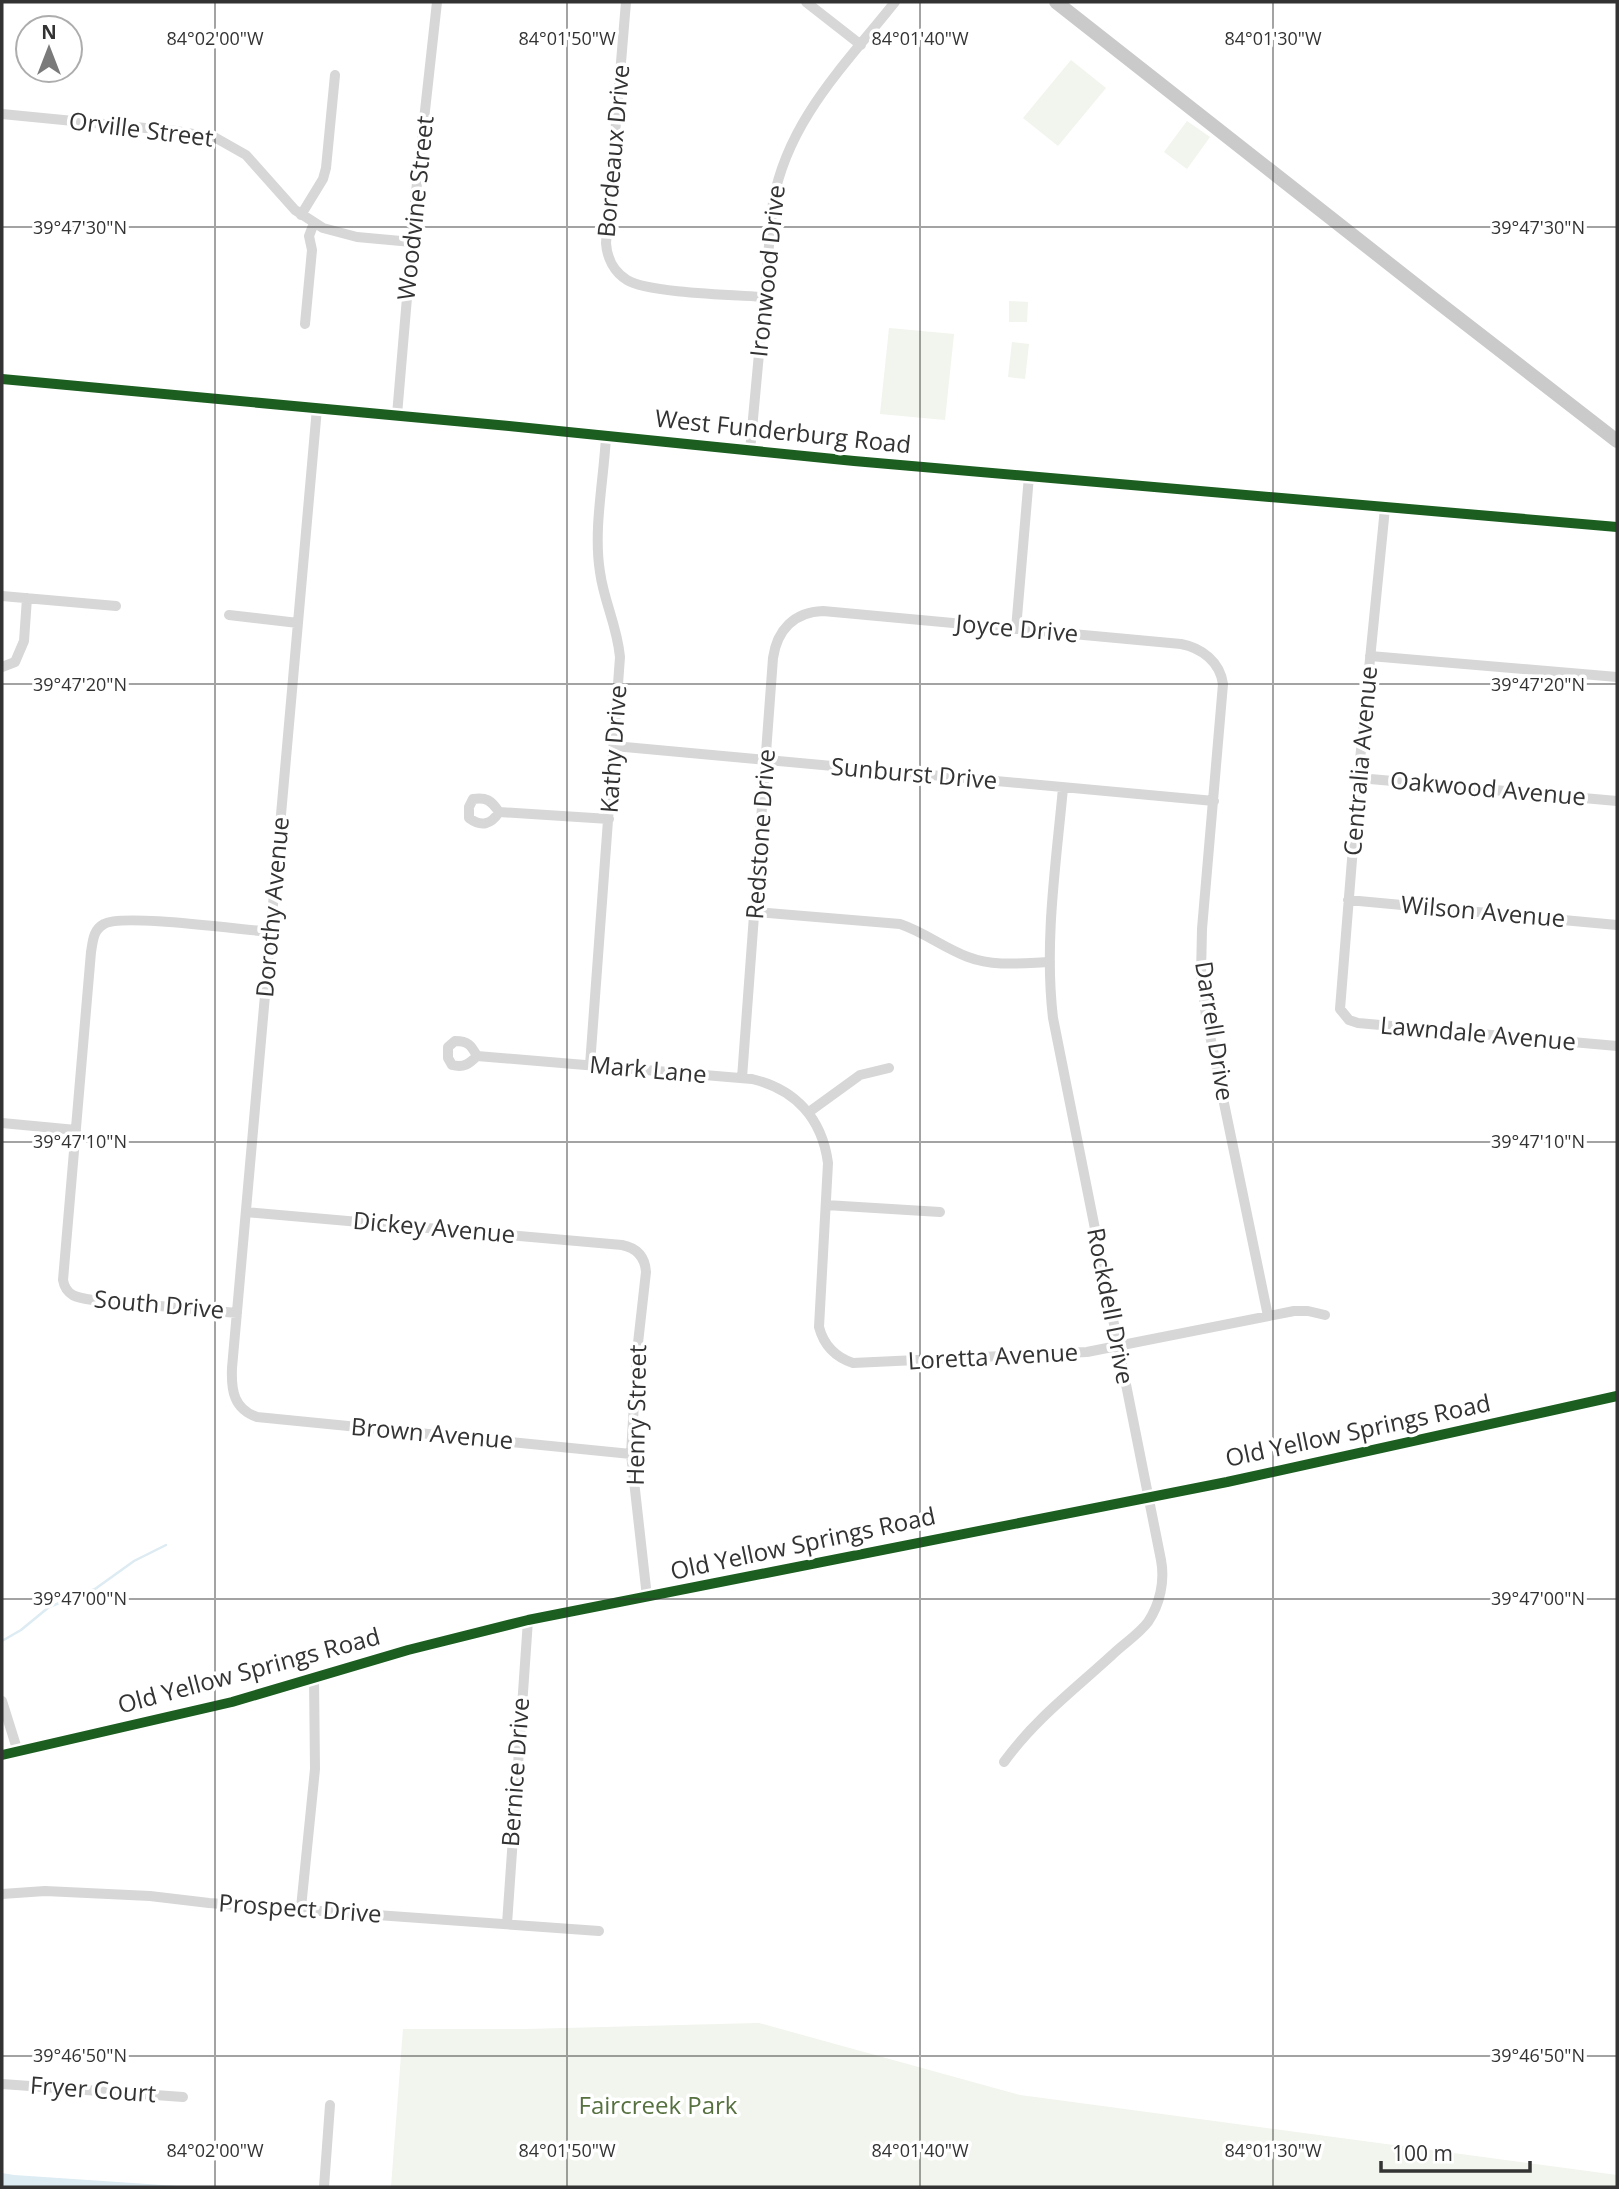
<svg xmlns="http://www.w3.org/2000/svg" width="1619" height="2189" font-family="'Open Sans',sans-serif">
	<rect width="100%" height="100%" fill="#fff"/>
	<path fill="#f1f5ed" d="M1071,60L1106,88L1058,146L1023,118Z
		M1187,121L1210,137L1187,169L1164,152Z
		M1009,301L1028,302L1027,322H1009Z
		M889,328L954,334L945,420L880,414Z
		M1012,342L1029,344L1025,379L1008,377Z
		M759,2023L1020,2095L1617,2175V2187H391L403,2029H526Z"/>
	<path fill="#ddebf3" d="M2,2173L14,2175L192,2187H2Z"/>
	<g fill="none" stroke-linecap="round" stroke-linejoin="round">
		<path stroke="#ddebf3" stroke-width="2.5" d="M2,1641L21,1630L49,1607L95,1589L134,1561L166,1545"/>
		<path stroke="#d7d7d7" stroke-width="10" d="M626,2L606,243C607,258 614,272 627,280C647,293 736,295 764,297
			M806,2L861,45
			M2,114L176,131L216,138L246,155L295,210L323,228L357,237L412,242
			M301,215L323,179L326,168L335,75
			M305,324L312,250L309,236L314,223
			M2,379L509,426L854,461L1617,527
			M317,408L232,1368C231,1391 234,1409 257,1417L631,1454
			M397,415L416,192L437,2
			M750,451L773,202C788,120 845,65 895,2
			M1385,508L1360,760L1340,1009L1349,1020L1358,1023L1617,1046
			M2,596L116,606
			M229,615L298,623
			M1016,629L1029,476
			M1370,656L1617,677
			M2,667L15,662L24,641L27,598
			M614,746L1214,801
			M1359,778L1617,801
			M499,812C491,825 481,827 469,818V807L473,799C486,797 491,800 499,812L609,819
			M1348,900L1617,925
			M755,912L900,924C924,932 944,948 968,957C994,967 1023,963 1050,962
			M477,1056C469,1064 464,1068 452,1065L448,1058V1047L455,1041C468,1041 471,1045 477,1056L752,1079C795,1089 822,1118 828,1163L819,1327C824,1346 835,1357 853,1363L1087,1352L1294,1311H1308L1325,1315
			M590,1065L620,657C617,625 604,602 600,572C593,529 604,479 606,436
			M742,1078L773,658C777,630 794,612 823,611L1181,644C1202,648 1220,662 1223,684L1202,929L1201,975L1206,1016L1268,1316
			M809,1112L860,1075L889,1068
			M2,1123L76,1130
			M826,1205L940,1212
			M246,1212L622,1245C637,1248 645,1257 646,1272L637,1352L631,1454L647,1597
			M237,1313L93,1300C79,1298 66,1297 63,1280L91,952C93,941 93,930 104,924C121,913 242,930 271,932
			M2,1701L18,1752
			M2,1755L232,1702L408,1650L528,1620L1227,1482L1617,1396
			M1004,1762C1034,1720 1075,1689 1112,1655C1123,1644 1138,1635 1148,1622C1160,1604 1165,1581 1161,1560L1053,1018C1044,942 1056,864 1063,788
			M2,1894L45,1891L150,1896L209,1903L599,1931
			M301,1908L315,1769L314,1678
			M507,1924L528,1620
			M2,2084L183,2097
			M324,2187L330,2105"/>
		<path stroke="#cacaca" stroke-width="14" d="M1056,2L1430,296L1617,441"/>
		<g stroke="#fff" stroke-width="15">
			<path id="cycleway" d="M2,379L509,426L854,461L1617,527
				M2,1755L232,1702L408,1650L528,1620L1227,1482L1617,1396"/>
		</g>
		<use href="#cycleway" stroke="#1b5e20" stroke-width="10"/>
	</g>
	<path fill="none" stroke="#333" stroke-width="2" stroke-opacity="0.45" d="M215,2V2187M567,2V2187M920,2V2187M1273,2V2187M2,227H1617M2,684H1617M2,1142H1617M2,1599H1617M2,2056H1617"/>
	<g text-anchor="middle" stroke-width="7" stroke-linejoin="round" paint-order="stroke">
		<g font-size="24" fill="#333" stroke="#fff">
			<text transform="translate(141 130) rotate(7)" y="8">Orville Street</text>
			<text transform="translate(614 151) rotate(-85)" y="8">Bordeaux Drive</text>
			<text transform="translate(416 208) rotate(-84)" y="8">Woodvine Street</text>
			<text transform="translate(768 271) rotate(-84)" y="8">Ironwood Drive</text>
			<text transform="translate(783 432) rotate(6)" y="8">West Funderburg Road</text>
			<text transform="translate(1017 629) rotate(5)" y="8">Joyce Drive</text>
			<text transform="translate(614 749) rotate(-86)" y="8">Kathy Drive</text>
			<text transform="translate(1361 761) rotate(-85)" y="8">Centralia Avenue</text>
			<text transform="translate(914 774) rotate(5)" y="8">Sunburst Drive</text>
			<text transform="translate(1488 789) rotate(5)" y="8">Oakwood Avenue</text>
			<text transform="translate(761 834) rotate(-86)" y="8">Redstone Drive</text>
			<text transform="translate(273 907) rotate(-85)" y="8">Dorothy Avenue</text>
			<text transform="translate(1483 912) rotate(5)" y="8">Wilson Avenue</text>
			<text transform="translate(1214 1031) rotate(81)" y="8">Darrell Drive</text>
			<text transform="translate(1478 1034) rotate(5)" y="8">Lawndale Avenue</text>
			<text transform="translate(648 1070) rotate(5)" y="8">Mark Lane</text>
			<text transform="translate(434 1228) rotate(5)" y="8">Dickey Avenue</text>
			<text transform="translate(159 1305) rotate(5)" y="8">South Drive</text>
			<text transform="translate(1110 1306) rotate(79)" y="8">Rockdell Drive</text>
			<text transform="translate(993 1357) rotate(-3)" y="8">Loretta Avenue</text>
			<text transform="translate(637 1415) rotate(-89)" y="8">Henry Street</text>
			<text transform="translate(1358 1431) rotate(-12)" y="8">Old Yellow Springs Road</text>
			<text transform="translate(432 1434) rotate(5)" y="8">Brown Avenue</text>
			<text transform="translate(803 1544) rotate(-12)" y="8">Old Yellow Springs Road</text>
			<text transform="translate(249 1671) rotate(-15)" y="8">Old Yellow Springs Road</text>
			<text transform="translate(516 1772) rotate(-86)" y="8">Bernice Drive</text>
			<text transform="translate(300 1909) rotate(4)" y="8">Prospect Drive</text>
			<text transform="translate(93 2090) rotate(4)" y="8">Fryer Court</text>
		</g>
		<g font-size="24" fill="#56703f" stroke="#fff">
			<text x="658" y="2114">Faircreek Park</text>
		</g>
	</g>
	<g font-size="18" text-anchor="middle" fill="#333" stroke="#fff" stroke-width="7" stroke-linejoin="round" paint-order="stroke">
		<text x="215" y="45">84°02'00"W</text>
		<text x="567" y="45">84°01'50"W</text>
		<text x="920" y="45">84°01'40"W</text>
		<text x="1273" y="45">84°01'30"W</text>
		<text x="80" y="234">39°47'30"N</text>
		<text x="1538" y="234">39°47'30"N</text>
		<text x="80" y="691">39°47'20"N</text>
		<text x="1538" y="691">39°47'20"N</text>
		<text x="80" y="1148">39°47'10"N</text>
		<text x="1538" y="1148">39°47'10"N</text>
		<text x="80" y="1605">39°47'00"N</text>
		<text x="1538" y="1605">39°47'00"N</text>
		<text x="80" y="2062">39°46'50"N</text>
		<text x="1538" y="2062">39°46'50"N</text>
		<text x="215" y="2157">84°02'00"W</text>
		<text x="567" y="2157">84°01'50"W</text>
		<text x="920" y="2157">84°01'40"W</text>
		<text x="1273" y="2157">84°01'30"W</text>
	</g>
	<rect width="1619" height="2189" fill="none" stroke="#333333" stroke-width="7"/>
	<g transform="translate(49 49)"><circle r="33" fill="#ffffff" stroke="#adadad" stroke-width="2"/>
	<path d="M0-5L12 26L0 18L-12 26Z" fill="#7a7a7a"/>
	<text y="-10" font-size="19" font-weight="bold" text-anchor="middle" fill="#333333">N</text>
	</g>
	<path d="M1381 2161v10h149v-10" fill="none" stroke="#333333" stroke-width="3.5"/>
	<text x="1392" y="2161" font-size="21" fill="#333333" stroke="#ffffff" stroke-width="5" paint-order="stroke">100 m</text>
</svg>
